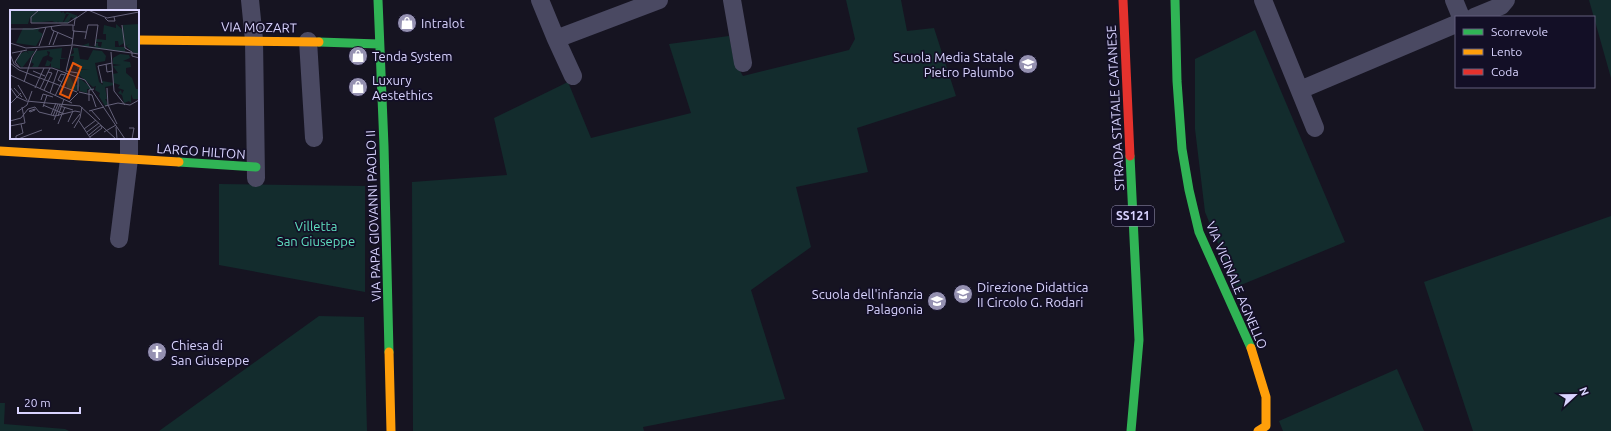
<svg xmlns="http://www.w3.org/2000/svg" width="1611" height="431" font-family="Ubuntu,sans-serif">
	<rect width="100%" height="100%" fill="#161421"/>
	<path fill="#132c2d" d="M846,0H901L907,31L934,28L956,96L857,128L868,172L796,187L811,247L751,290L785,399L643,427L644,431H413L412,182L507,175L494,118L568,82L591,138L691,113L669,44L729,36L734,61L743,76L849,50L855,39Z
		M1589,0H1611V78Z
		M1255,30L1345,242L1236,287L1205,212L1195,129V59Z
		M219,184L365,186V292L219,265Z
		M1611,216V431H1473L1424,282Z
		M319,316L364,317L367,431H159Z
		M1397,369L1424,431H1283L1279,421Z
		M0,403H5L4,424L65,429L69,431H0Z"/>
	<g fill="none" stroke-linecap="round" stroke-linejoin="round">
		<path stroke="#4a4962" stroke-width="18" d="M116,0V11
			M128,0V11
			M250,0L254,40L256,178
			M540,0L556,39L659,0
			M732,0L743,63
			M1263,0L1315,128
			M1454,0L1461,17
			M1474,17L1501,6L1506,0
			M556,39L573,76
			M308,41L314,138
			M1300,90L1456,24
			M119,239L129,159V138"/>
		<path stroke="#30b455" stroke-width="9" d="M378,0L384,146L389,352
			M1175,0L1177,81L1182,149L1189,190L1199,232L1251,348
			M319,42L379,44
			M1130,156L1139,340L1131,431
			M179,162L256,167"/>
		<path stroke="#ff9f0a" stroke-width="9" d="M138,40L319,42
			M0,151L179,162
			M1251,348L1266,397V426L1258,431
			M389,352L391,431"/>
		<path stroke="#e5322d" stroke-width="9" d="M1123,0L1130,156"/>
	</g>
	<defs>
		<g id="shop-disc" transform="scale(1)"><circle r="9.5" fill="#9591b1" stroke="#130f26"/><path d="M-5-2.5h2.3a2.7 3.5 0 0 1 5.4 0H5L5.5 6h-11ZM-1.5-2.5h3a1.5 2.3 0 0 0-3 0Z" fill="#fff"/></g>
		<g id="school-disc" transform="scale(1)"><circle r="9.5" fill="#9591b1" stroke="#130f26"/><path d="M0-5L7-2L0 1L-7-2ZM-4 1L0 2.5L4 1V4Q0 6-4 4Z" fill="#fff"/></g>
		<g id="church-disc" transform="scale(1)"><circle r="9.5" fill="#9591b1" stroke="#130f26"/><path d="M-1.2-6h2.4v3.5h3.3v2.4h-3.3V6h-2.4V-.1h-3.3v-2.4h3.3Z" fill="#fff"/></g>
	</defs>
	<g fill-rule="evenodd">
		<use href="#shop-disc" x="407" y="23"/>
		<use href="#shop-disc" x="358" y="56"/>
		<use href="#school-disc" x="1028" y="64"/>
		<use href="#shop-disc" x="358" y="87"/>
		<use href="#school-disc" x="963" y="294"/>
		<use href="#school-disc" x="937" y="301"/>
		<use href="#church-disc" x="157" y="352"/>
	</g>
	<g text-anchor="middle" stroke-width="3.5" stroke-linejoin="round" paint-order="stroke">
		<rect fill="#130f26" stroke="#9e99be" stroke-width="1" x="1112" y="206" width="42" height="20" rx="3"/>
		<g font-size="12" font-weight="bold" fill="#d9d4ff">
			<text x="1133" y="220">SS121</text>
		</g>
		<g font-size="13" fill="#d9d4ff" stroke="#130f26" text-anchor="start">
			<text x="421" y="28">Intralot</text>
			<text x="372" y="61">Tenda System</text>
			<text x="1014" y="62" text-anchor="end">Scuola Media Statale<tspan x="1014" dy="15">Pietro Palumbo</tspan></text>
			<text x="372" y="85">Luxury<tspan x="372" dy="15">Aestethics</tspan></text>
			<text x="977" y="292">Direzione Didattica<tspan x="977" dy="15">II Circolo G. Rodari</tspan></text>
			<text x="923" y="299" text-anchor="end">Scuola dell'infanzia<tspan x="923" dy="15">Palagonia</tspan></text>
			<text x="171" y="350">Chiesa di<tspan x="171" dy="15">San Giuseppe</tspan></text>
		</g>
		<g font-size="13" fill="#d9d4ff" stroke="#130f26">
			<text transform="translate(259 27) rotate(1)" y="5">VIA MOZART</text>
			<text transform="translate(1115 108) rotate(-93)" y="5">STRADA STATALE CATANESE</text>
			<text transform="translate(201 151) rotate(4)" y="5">LARGO HILTON</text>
			<text transform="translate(373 216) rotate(-92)" y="5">VIA PAPA GIOVANNI PAOLO II</text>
			<text transform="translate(1237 285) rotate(67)" y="5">VIA VICINALE AGNELLO</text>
		</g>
		<g font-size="13" fill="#5fe0c0" stroke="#130f26">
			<text x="316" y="231">Villetta<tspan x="316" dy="15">San Giuseppe</tspan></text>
		</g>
	</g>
	<g transform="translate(10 10)">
		<rect width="129" height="129" fill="#161421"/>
		<path d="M0,0H49L52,3L53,1L55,4L57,2L68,6L64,9L61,7L58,13H53L59,4H56L53,12L49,13L48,11L47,13L42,11L22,13L20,7L18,14H0ZM106,14L113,20L114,33L109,36L108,31H105V37H115V42L71,36L79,33V36L85,37V33H88V36L91,37L92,32H85L86,29L96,30V24H93L94,15L106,18ZM129,14V43H124L116,36L121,34L115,36L113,15ZM13,18H30L28,21L33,24L26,36L6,33ZM52,38L51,48L58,49H50V59L41,57V53L39,56H35L37,50L41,52L43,48L39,46L40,42L37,41L38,45L33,47L28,57H22L24,54L21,52L26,41ZM63,38H68L70,49L78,50L83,40L92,41L96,46L95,51L85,53L89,72L93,75L92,71L104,73L103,64L108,63L103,56L111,55L103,54V48L110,44L119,45L120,48L113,51L120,52L121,57L116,58V63L122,68L126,79H129V89H123L121,84V93L119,91L114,93L112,85L108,83L111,80L112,84L114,80L108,78L110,75L104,73V75L95,77L97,89H95L98,94L95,96L89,86L90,83L85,80L86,76L83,77L69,65L68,60H80L67,59V54H62L64,46H59L64,43ZM16,41L19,44L17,41H25L12,58L15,49L12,58L6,51L10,44ZM60,67L64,75H68V67L83,79H77V83L70,81V76L66,81L57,78L56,67Z" fill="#132c2d"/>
		<path fill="none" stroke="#64617a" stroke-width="1" d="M29,0L21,7V13H58L67,7M78,0L97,8L129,2M95,8L98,11H105L104,7M112,15L115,38L122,42V46L129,48M41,16L42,20L63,29M64,16L65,9L78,0M0,19H23L52,15H63V21L76,22M75,29L78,15H88L85,36M0,33L16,38L64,35L129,44M39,35L44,21M43,35L48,22M62,35L64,20M29,36L36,17M101,42L104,81L115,95M2,43L17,40M0,44L4,54L10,58H42L75,70L115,129M0,53L9,60L67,82M96,54L97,62L102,61M10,58L5,52L12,41M23,61L35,66M56,61L62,36M56,61L68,63V65M0,65L62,93M14,72L22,47L27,39M52,72L48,70L51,64L55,65M92,73L88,56L102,53M8,75L17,90M0,77L7,87L16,91L70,96L106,129M4,78L12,87M25,78L34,58M97,78L98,95M30,79L40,58M34,80L42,63L38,62M68,81V67M69,82L82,85L86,97M40,83L48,60M45,86L56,63M31,90L33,84L43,87M79,91V80L84,79M59,92L68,83M1,93L11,83M33,95L54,104M98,95L107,114M50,96L63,100M95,96L108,93L120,95L129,90M33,97L37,85M25,99V100L20,102L19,101ZM81,100L90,110M79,101L94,97M7,102L17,95L22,81M41,105L46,93M43,106L48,94M48,106L54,89M44,110L50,94M0,111L11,108L18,99L25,97L29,102L45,106L65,101L70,102M69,111L81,129M58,112L63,101M48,114L55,97M62,114L70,104M0,116L15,113L12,97M106,117L107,129M64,118L70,108L72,97M119,118H124L122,129M74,119L86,110M77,122L89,113M94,122L106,115M79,125L91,115M80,127L92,118L91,116M6,129V126L13,123L11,114M8,129L32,120"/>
		<path fill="#e8590c" fill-opacity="0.15" stroke="#e8590c" stroke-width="2" d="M63,53L71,57L59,88L50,84Z"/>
		<rect width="129" height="129" fill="none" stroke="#d9d4ff" stroke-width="2"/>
	</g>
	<rect x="1455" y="16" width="140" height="72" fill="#130f26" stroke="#625e7d"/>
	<rect x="1463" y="29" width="20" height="6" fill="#30b455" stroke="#625e7d"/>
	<text x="1491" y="36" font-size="12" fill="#d9d4ff">Scorrevole</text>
	<rect x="1463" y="49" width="20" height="6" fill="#ff9f0a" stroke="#625e7d"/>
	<text x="1491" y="56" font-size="12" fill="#d9d4ff">Lento</text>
	<rect x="1463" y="69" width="20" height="6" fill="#e5322d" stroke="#625e7d"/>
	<text x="1491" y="76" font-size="12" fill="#d9d4ff">Coda</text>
	<g transform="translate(1575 395) rotate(68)" stroke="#130f26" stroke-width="3" paint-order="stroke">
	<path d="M0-3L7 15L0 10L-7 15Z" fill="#d9d4ff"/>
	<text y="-6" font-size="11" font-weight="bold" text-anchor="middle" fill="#d9d4ff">N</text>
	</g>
	<path d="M18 407v6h62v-6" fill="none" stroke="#d9d4ff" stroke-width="2"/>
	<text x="24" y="407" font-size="12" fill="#d9d4ff" stroke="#130f26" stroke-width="3" paint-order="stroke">20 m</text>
</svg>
